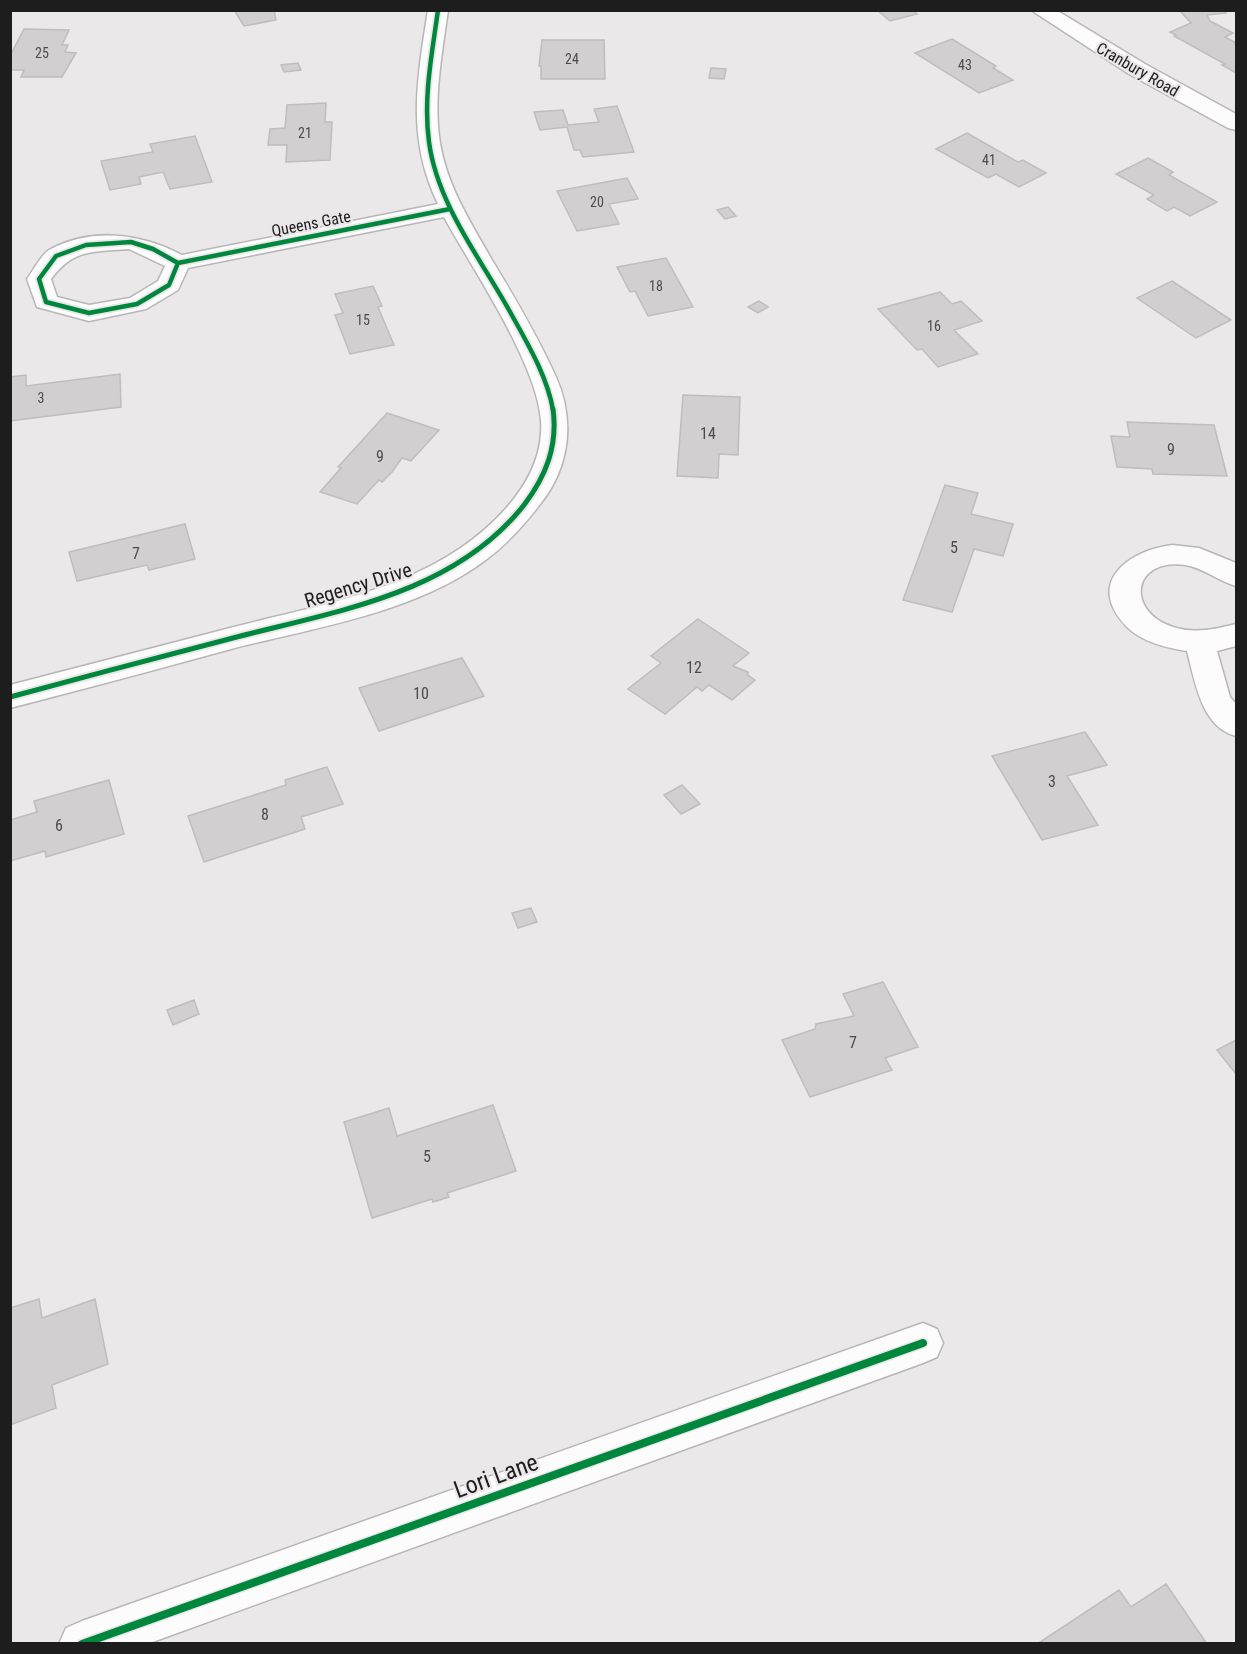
<svg xmlns="http://www.w3.org/2000/svg" width="1247" height="1654" font-family="'Roboto Condensed',sans-serif">
	<rect width="100%" height="100%" fill="#eae8e9"/>
	<path fill="#d1cfd0" stroke="#bfbdbe" stroke-width="1.5" d="M234,10H274L276,20L244,26Z
		M877,10H912L917,14L890,21Z
		M1179,10H1223L1226,13L1207,15L1210,21L1233,33L1225,37L1236,43V73L1222,65L1225,64L1174,36L1176,35L1170,32L1191,23Z
		M24,29L69,30L62,45H68L65,52L76,53L62,77H21L24,70H10V56Z
		M952,39L996,66L993,68L1013,80L979,93L915,53Z
		M542,40H604L605,79H541V66H539Z
		M298,63L301,70L284,72L281,65Z
		M711,68L726,69L724,79L709,78Z
		M326,103L325,122H332L330,160L286,162L287,145H268L270,129L285,128L287,105Z
		M617,106L634,152L583,157L580,150H574L567,127L540,130L534,112L563,110L568,125L599,122L594,109Z
		M967,133L1018,162L1023,160L1046,173L1019,187L996,174L988,178L936,149Z
		M195,136L212,182L170,189L163,172L139,177L141,184L110,190L101,161L153,152L150,144Z
		M1148,158L1173,172L1169,175L1217,202L1190,216L1174,207L1167,211L1147,199L1154,195L1116,174Z
		M627,178L638,199L609,204L619,224L577,231L557,191Z
		M728,207L736,216L725,219L717,210Z
		M666,258L693,307L648,316L635,291L630,292L617,267Z
		M1172,281L1231,320L1196,338L1137,298Z
		M373,286L382,306L378,307L394,345L350,354L335,315L343,313L335,294Z
		M940,292L952,304L961,301L982,321L954,330L978,354L938,367L922,349L917,350L878,309Z
		M759,301L768,307L758,313L748,307Z
		M120,374L121,407L10,421V377L26,375V386Z
		M683,395L740,397L738,455L719,454L718,478L677,476Z
		M387,413L439,430L411,461L402,458L392,472L382,482L379,480L357,504L320,492L341,468L338,467Z
		M1127,422L1214,425L1227,476L1153,474L1152,469L1117,467L1111,436L1130,437Z
		M945,485L978,493L971,514L1013,524L1003,556L974,549L952,612L903,600Z
		M185,524L195,559L149,570L147,565L77,581L69,552Z
		M698,619L749,653L733,666L748,672V675L755,680L732,700L709,685L702,691L697,687L665,714L628,689L661,663L651,656Z
		M462,658L484,696L379,731L359,688Z
		M1085,732L1107,765L1067,776L1098,825L1042,840L992,756Z
		M327,767L343,804L301,817L305,829L204,862L188,816L286,785L285,780Z
		M109,780L124,834L46,857L45,851L10,861V820L37,812L34,801Z
		M682,785L700,804L681,814L664,795Z
		M531,908L537,922L518,928L512,913Z
		M883,982L918,1047L885,1058L892,1070L810,1097L782,1040L815,1029L816,1024L854,1016L843,994Z
		M194,1000L199,1014L173,1025L167,1010Z
		M1236,1040V1074L1217,1050Z
		M493,1105L516,1171L447,1193L449,1197L433,1202L432,1199L372,1218L344,1122L389,1108L397,1136Z
		M39,1299L42,1318L95,1299L108,1364L52,1385L56,1408L10,1425V1308Z
		M1166,1584L1207,1644H1037L1119,1590L1131,1607Z"/>
	<g fill="none" stroke-linecap="round" stroke-linejoin="round">
		<g stroke="#b8b6b8" stroke-width="3">
			<path id="minor" d="M428,10H448C442,54 433,99 440,143C447,186 471,223 492,260C515,298 538,337 556,377C575,420 570,466 541,503C525,524 508,543 487,559C416,613 316,627 231,649C158,669 84,689 10,708V685C84,666 157,647 230,628C330,602 444,586 513,500C531,477 543,451 541,421C537,363 473,270 444,217L188,268L178,290L146,309L89,321L37,307L27,279C33,271 41,255 49,250C91,227 141,233 182,255L438,204C406,138 417,80 428,10ZM129,249L165,266L158,281L130,298L89,305L57,297L51,279C74,248 94,252 129,249Z
				M1031,10H1056L1145,64L1236,114V130L1228,128L1129,74Z
				M1172,545L1199,548L1236,563V586C1218,581 1204,568 1185,565C1132,558 1125,611 1173,627C1194,634 1216,629 1236,624V646L1217,651L1230,697L1236,704V736C1201,727 1195,681 1187,651C1167,648 1142,642 1127,627C1085,584 1126,551 1172,545Z
				M923,1323L937,1329L943,1343L937,1357L923,1363L147,1644H59L66,1628L82,1621Z"/>
		</g>
		<use href="#minor" fill="#fcfcfc" fill-rule="evenodd"/>
		<g stroke="#ebe7e9" stroke-width="8">
			<path id="cycleway-far2" d="M438,10C432,54 423,98 429,142C437,203 480,258 509,310C526,341 547,375 553,410
				M131,242L153,249L178,263L169,285L137,304L89,313L46,302L39,279L56,256L86,245Z
				M178,263L450,209"/>
		</g>
		<g stroke="#ebe7e9" stroke-width="9">
			<path id="cycleway-far1" d="M10,697C84,677 159,657 233,638C336,611 454,594 524,505C546,476 558,446 553,409"/>
		</g>
		<g stroke="#ebe7e9" stroke-width="11">
			<path id="cycleway" d="M82,1644L923,1343"/>
		</g>
		<use href="#cycleway-far2" stroke="#00873e" stroke-width="4.5"/>
		<use href="#cycleway-far1" stroke="#00873e" stroke-width="5"/>
		<use href="#cycleway" stroke="#00873e" stroke-width="8"/>
	</g>
	<g text-anchor="middle" stroke-width="4.5" stroke-linejoin="round" paint-order="stroke">
		<g font-size="14" fill="#4c4b4c">
			<text x="42" y="58">25</text>
			<text x="572" y="64">24</text>
			<text x="965" y="70">43</text>
			<text x="305" y="138">21</text>
			<text x="989" y="165">41</text>
			<text x="597" y="207">20</text>
			<text x="656" y="291">18</text>
			<text x="363" y="325">15</text>
			<text x="934" y="331">16</text>
			<text x="41" y="403">3</text>
		</g>
		<g font-size="16" fill="#1e1d1e" stroke="#ebe7e9">
			<text transform="translate(1138 69) rotate(30)" y="6">Cranbury Road</text>
			<text transform="translate(311 223) rotate(-11)" y="6">Queens Gate</text>
		</g>
		<g font-size="16" fill="#4c4b4c">
			<text x="708" y="439">14</text>
			<text x="1171" y="455">9</text>
			<text x="380" y="462">9</text>
			<text x="954" y="553">5</text>
			<text x="136" y="559">7</text>
			<text x="694" y="673">12</text>
			<text x="421" y="699">10</text>
			<text x="1052" y="787">3</text>
			<text x="265" y="820">8</text>
			<text x="59" y="831">6</text>
			<text x="853" y="1048">7</text>
			<text x="427" y="1162">5</text>
		</g>
		<g font-size="20" fill="#1e1d1e" stroke="#ebe7e9">
			<text transform="translate(358 585) rotate(-17)" y="7">Regency Drive</text>
		</g>
		<g font-size="24" fill="#1e1d1e" stroke="#ebe7e9">
			<text transform="translate(496 1476) rotate(-20)" y="8">Lori Lane</text>
		</g>
	</g>
	<rect width="1247" height="1654" fill="none" stroke="#1e1d1e" stroke-width="24"/>
</svg>
